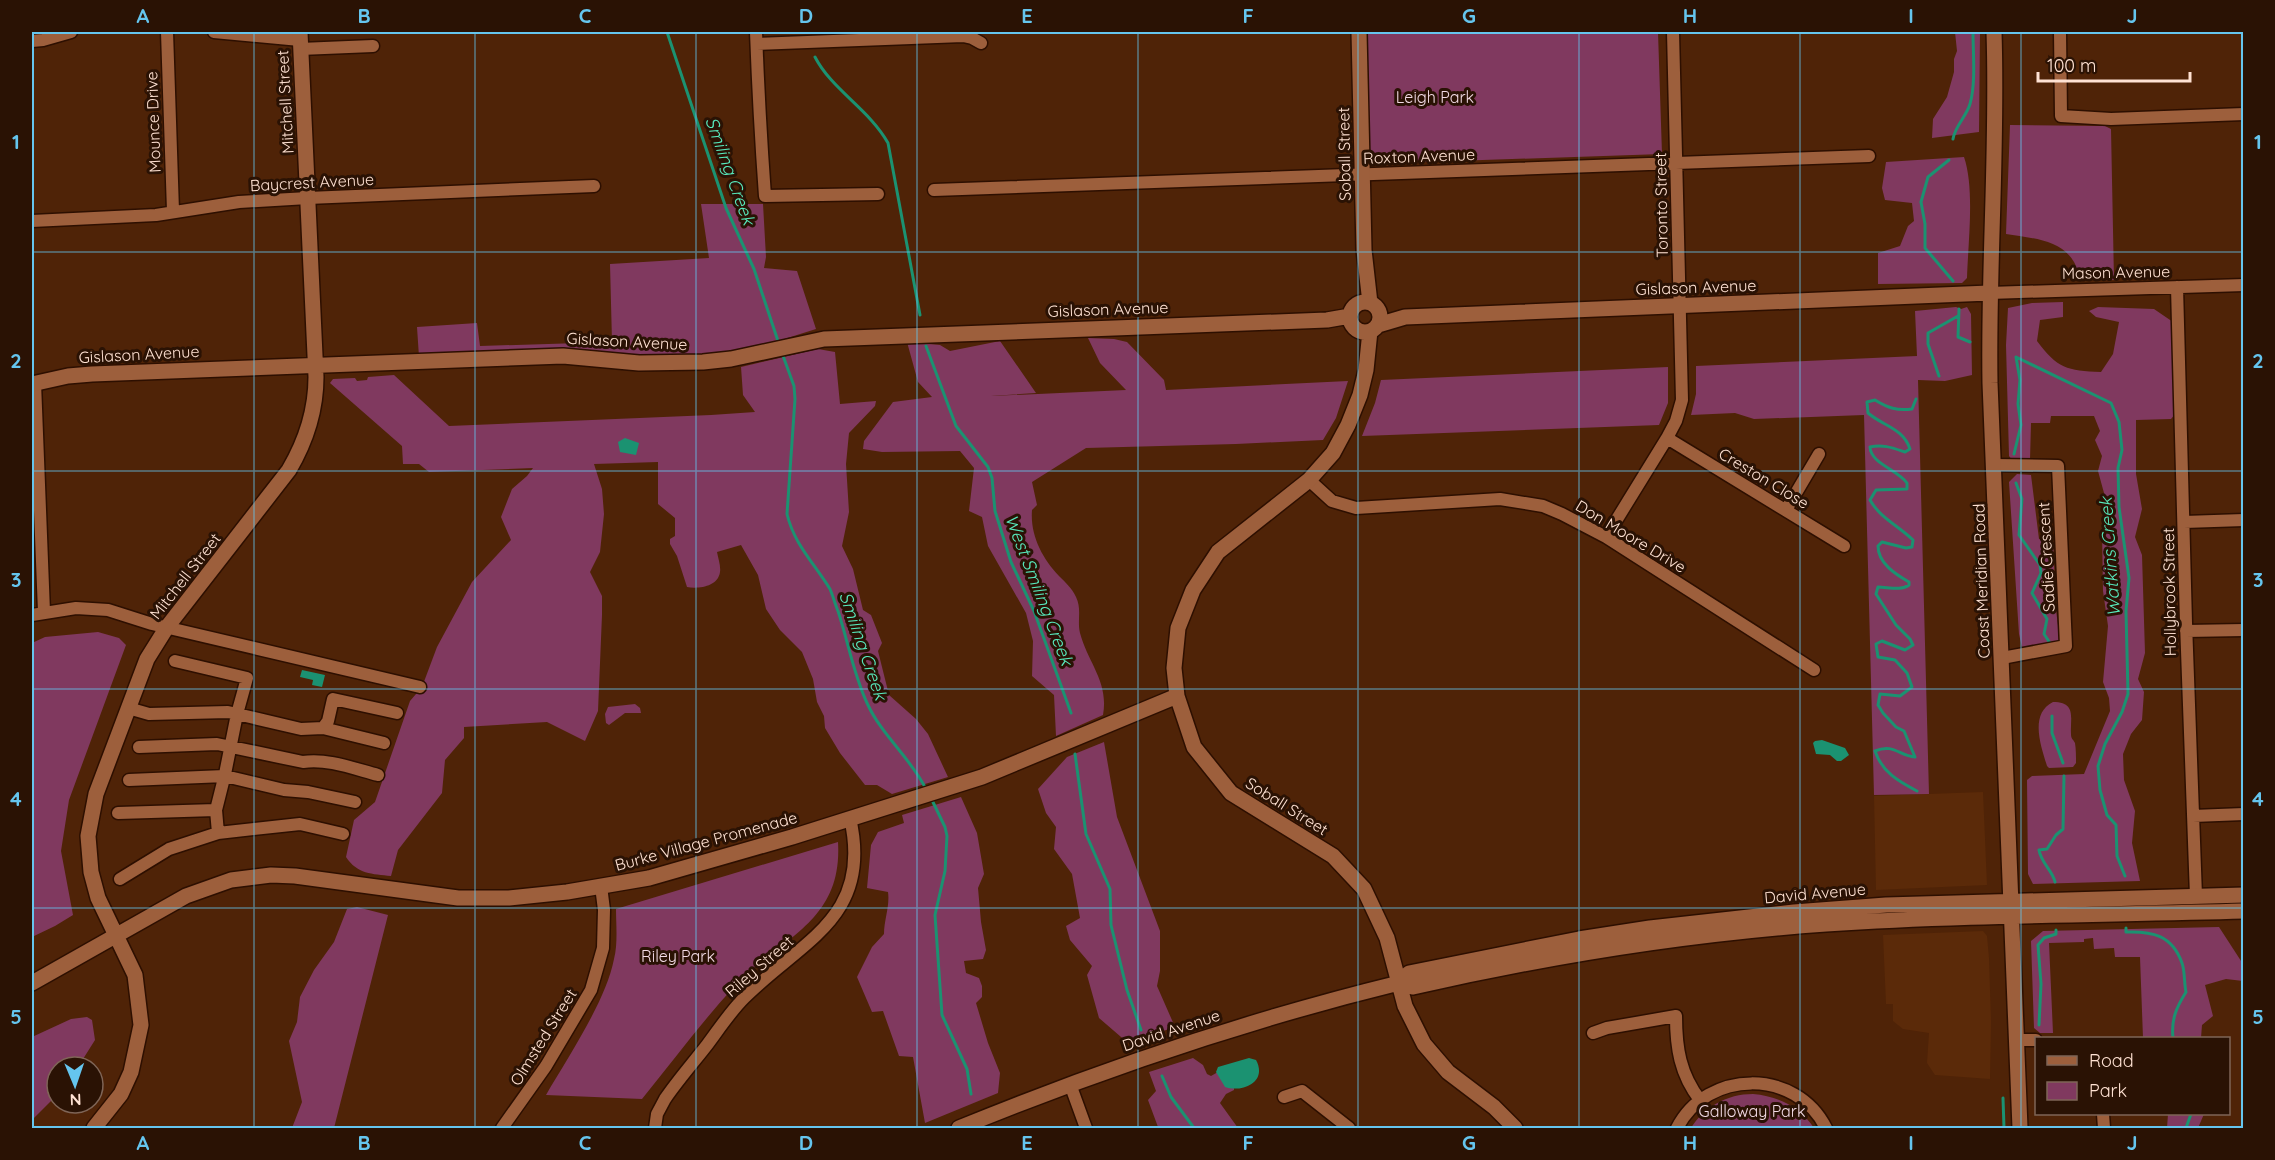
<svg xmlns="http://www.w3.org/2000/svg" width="2275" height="1160" font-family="Quicksand,sans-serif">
	<rect width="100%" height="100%" fill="#4f2307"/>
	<path fill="#5b2a09" d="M1983,792L1987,885L1876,890L1874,796Z
		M1983,931L1987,936L1989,958L1991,1022L1990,1079L1935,1075L1927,1063L1929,1033L1903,1029L1893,1021V1004H1886L1883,935Z"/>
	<path fill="#80395f" d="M1364,32H1658L1662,154L1367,164Z
		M1955,32H1980L1979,132L1932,138L1933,119L1947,97L1954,72V59L1957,51Z
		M2010,125L2105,126L2111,129L2114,280H2080C2078,275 2077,267 2074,262C2061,239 2029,238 2006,234Z
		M1964,157C1975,189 1968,243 1967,278L1962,283L1878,284V253L1900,246L1908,226L1914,221L1912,203L1885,200L1882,188L1886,162Z
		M701,204H763L766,257L764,268L797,271L816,329L737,354L654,358L419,357L417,327L477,323L480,346L612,342L610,264L709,258Z
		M2063,302V317L2040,320L2037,341C2057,368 2067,371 2101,372L2113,354L2119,322L2096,317L2089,311L2098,307L2154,309L2173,322L2175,414L2171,419L2136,420V474L2142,509L2135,537L2142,555L2145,653L2138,679L2144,692L2142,720L2131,734L2123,754L2124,780L2135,811L2132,843L2140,881L2033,884L2028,874L2027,780L2032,776L2084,774L2110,711L2109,698L2103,682L2108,626L2103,591L2102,529L2107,504L2098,471L2102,456L2095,440L2100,431L2094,416H2051L2050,423H2031L2030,460H2012L2009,456L2006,345L2008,308L2032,303Z
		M1956,307L1961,309L1967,307L1971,314L1972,375L1945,381L1918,380L1929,794L1874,795L1864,415L1754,419L1735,413L1691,415L1696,394V366L1917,356L1915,311Z
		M1088,338L1114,339L1127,342L1164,380L1166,390L1348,381L1336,418L1323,440L1236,444L1086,448L1032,482L1037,505L1032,510C1030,535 1042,558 1059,576C1065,582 1072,588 1076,597C1082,609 1077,621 1080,633C1088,663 1109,682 1103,715L1056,736L1054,695L1032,676L1033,641L1026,613L988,546L982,517L969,511L974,468L960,451L882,452L863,449L864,441L893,402L932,397L918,382L907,342L940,345L950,351L1000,341L1036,393L991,396L1126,390L1100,363Z
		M818,349L835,352L840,404L876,401L875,406L849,433L846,464L849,512L842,546L853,569L863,610L871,615L882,643L878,651L889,695L916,719L928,734L948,777L892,794L877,785H865L840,753L825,728L824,716L817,702L813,679L802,652L780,630L766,609L758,575L741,545L717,552C718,558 721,566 720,572C718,587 698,589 687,587L677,556L670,544V539L675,536V518L658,504V462L594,464L602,489L604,514L600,552L590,572L602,596V615L598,711L585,741L547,722L464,727V738L445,760L442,793L398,850L391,876C372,874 357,874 346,857L354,820L375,802L410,701L422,687L437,647L472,582L511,540L501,517L512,489L527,476L533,468L429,472L419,464H403L402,446L330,383L333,379L355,378L357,381L367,380L368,377L394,375L449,426L711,415L755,412L743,395L741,367Z
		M1668,367V403L1659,425L1362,436L1375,403L1381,380Z
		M2017,474L2031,475L2039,539L2053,541L2056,610L2060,641L2023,652L2019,634L2009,482Z
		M98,632L119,638L126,645L69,800L61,851L73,915L55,926L32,937V643L45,637Z
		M2053,702C2077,702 2070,718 2071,734C2071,739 2073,739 2075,743C2076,749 2076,757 2076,763L2073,767L2049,768L2047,766C2041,746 2029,714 2053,702Z
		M635,704L640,708L641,713H625L609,725L606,723L605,714L608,707Z
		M1104,742L1117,817L1160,931V971L1157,986L1175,1027L1128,1043L1099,1018L1087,975L1092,966L1070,940L1066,926L1080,918L1072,874L1054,849L1056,827L1046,813L1038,789L1067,757Z
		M961,797L977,833L984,874L978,888L981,922L986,950L983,959L964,961L966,973L979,978L982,986V997L976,1003L988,1043L1000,1073L998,1093L925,1123L913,1057L899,1056L883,1011L872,1012L857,977L872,947L884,934C884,920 890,906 888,892L867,888L871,845L878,832L904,823L902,815Z
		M838,842C843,925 777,938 733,988C701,1023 672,1062 642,1099L546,1095C568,1057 606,1001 614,959C618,943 616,925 616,909Z
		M357,907L388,915L334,1128H292L302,1102L289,1041L297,1022L300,997L314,970L334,942L347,909Z
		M2219,927L2243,964V981L2226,979L2205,985L2213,1016L2202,1025L2201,1038H2143L2140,957H2115L2114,948L2094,949L2093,938L2084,939V942L2049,943L2053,1033H2040L2034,1028L2031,941L2043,931Z
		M87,1017L92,1020L95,1040L78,1067H57V1095L32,1120V1037L71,1019Z
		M1193,1058L1203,1065L1207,1074L1211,1076L1218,1072L1234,1086V1090L1226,1094L1220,1103L1238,1128H1160L1158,1127L1148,1100L1156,1091L1149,1072Z
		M1753,1094C1778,1096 1800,1107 1814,1128H1691C1704,1107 1727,1094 1753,1094Z
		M2168,1114H2204L2198,1128H2167Z"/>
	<path fill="#1b9271" d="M625,438L639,443L636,455L620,452L618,442Z
		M302,670L325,675L322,687L312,685L313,680L300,677Z
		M1822,740L1845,748L1849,755L1841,761H1837L1830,755L1816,754L1813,743L1815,741Z
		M1249,1058L1256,1060C1268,1082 1242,1093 1225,1087L1216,1072L1218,1067Z"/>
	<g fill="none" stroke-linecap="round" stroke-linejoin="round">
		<path stroke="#1b9271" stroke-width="3" d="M667,32L726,208L754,269L779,344
			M815,57C832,90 869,109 888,143L920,315
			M1953,139C1955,126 1966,117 1970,104C1976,83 1973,53 1973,32
			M1949,160L1928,177L1921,202L1925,224V248L1953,281
			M1959,309L1958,337L1970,342
			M926,346L956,426L988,467L992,478L995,511L1011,562L1034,611L1071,713
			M782,353L794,386L795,399L787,514C794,544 814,563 830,589C833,596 835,604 838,611C848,641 853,673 867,703C882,736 910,757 926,789
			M2016,357L2111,403L2119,422L2122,450L2118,468L2119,507L2129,578L2126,611L2128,694L2122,712L2105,744L2098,766L2100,790L2107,815L2116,825L2117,856L2125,876
			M1939,376L1928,344V333L1958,316
			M1916,399L1912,409C1897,411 1888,408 1875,400L1867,402L1868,413C1883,426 1903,428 1910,449L1905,452C1893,448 1883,444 1870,447C1871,464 1897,469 1907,483V489L1876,490L1870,500C1880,518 1899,526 1913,540L1912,547L1906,548L1882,542L1878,546C1878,563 1895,574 1909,582V585C1901,591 1888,587 1878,587L1876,594L1896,625L1910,639L1913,645L1905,650L1882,641L1876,644L1878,657L1895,660L1907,673L1912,687L1900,696L1880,694L1878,705L1883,713L1896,727L1904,731L1915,757C1899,756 1894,743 1875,751C1882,772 1898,781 1917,791
			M2014,454L2021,425L2018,404L2020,380L2016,357
			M2016,483L2022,499L2019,535L2040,565L2041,573L2032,593L2047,619L2044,634L2050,643
			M2052,716V733L2063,763
			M1075,754L1086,834L1110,889L1111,925L1127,990L1141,1030
			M931,798L945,827L947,836L945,871L935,915L942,1015L967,1069L971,1094
			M2055,882C2053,871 2041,863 2039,850L2047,849L2056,835L2063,829L2064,776
			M2126,928V932C2152,931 2172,935 2182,963C2185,971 2184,983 2186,992C2176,1008 2171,1020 2173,1038
			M2039,1025L2041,984L2038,945L2044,938L2056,934V930
			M1162,1076L1171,1097L1194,1128
			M2003,1098L2004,1128
			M2186,1128L2191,1114"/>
		<g stroke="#2d0f00" stroke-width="15">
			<path id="street" d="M167,32L173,211
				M214,32L300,40
				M756,32C758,87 761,141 765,196L878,194
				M2060,32L2061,116L2111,119L2244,114
				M32,41L43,40L71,32
				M757,44L963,36L972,38L981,43
				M300,49L373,46
				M934,190L1869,156
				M32,221L156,215L239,202L308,198L594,186
				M2177,287L2186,623L2196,896
				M1989,293L2244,285
				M35,383L44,612
				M1667,438L1844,546
				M1994,465L2058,466L2066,646L2002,658
				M1309,480L1332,501L1356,508L1500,499L1543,506L1562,514L1606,537L1814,670
				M1786,510L1819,454
				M2184,522L2244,520
				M1606,537L1667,438L1676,421L1682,400L1673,32
				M32,615L76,608L108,610L152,624L420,687
				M2186,631L2244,630
				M175,661L247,678L237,714L301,729L323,728L328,721L333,699L397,713
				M323,728L384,743
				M139,747L217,744L303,762C327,758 355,769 378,775
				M129,780L225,776L284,790L308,792L355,802
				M118,813L216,810
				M2193,816L2244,814
				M218,833L300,824L343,834
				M120,879L169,849L218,833L216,810L225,774L237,714L228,712L149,714L128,708
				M1593,1033L1607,1028L1676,1016C1676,1048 1680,1074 1700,1100
				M2016,1040H2036
				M1070,1084L1086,1128
				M1284,1097L1302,1091L1349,1128
				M2103,1114L2104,1128
				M502,1128L546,1066L591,990L603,948L604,910L601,886
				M655,1128L657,1114L665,1099C678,1080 693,1063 707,1045C719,1029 730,1012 744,998C802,940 873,918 850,818
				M1677,1128C1707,1069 1796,1068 1826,1128"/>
		</g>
		<g stroke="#2d0f00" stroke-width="18">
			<path id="secondary" d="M1359,32L1364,250L1370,303
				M1994,32C1998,149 1988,266 1990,383L2020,1128
				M1350 317a15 15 0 1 1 30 0a15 15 0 1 1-30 0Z
				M1378,325L1405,317L1989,293
				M1370,331L1366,370L1360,395L1348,425L1333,453L1309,480L1218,552L1193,590L1178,628L1174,668L1177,696L1194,747L1231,793L1333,856L1364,889L1387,938L1405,1006L1424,1044L1448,1072L1494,1107L1515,1128
				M32,384L68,376L92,374L563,356L639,363L703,362L731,359L824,339L1327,320L1350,316
				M32,983L186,896L231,880L271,875L295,876L458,898H509L567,892L649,878L792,837L982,777L1177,696
				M1399,983L1413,987C1549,956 1687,934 1826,924C1965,915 2104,915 2244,911
				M94,1128L121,1094L131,1072L141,1025L135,975L98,898L91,872L88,836L96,794L147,659L167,627L289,470C306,441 316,412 316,377L300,32
				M959,1128C1103,1069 1248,1020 1399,983L1409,973L1579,939L1650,928L1794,912L1886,905L2244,895"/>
		</g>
		<use href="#street" stroke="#9d5f3c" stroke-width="12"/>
		<use href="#secondary" stroke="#9d5f3c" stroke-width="15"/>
	</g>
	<path fill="none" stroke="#65c5ee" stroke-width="1.5" stroke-opacity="0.55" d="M254,32V1128M475,32V1128M696,32V1128M917,32V1128M1138,32V1128M1358,32V1128M1579,32V1128M1800,32V1128M2021,32V1128M32,252H2244M32,471H2244M32,689H2244M32,908H2244"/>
	<g text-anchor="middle" stroke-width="6" stroke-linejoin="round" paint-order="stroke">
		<g font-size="16" fill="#f2dbe5" stroke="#2a1204">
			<text x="1435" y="103">Leigh Park</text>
			<text x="678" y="962">Riley Park</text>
			<text x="1752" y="1117">Galloway Park</text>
		</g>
		<g font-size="16" fill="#ffe2d3" stroke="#2a1204">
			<text transform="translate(285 102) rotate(-93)" y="6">Mitchell Street</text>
			<text transform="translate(153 122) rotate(-92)" y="6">Mounce Drive</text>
			<text transform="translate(1344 154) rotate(-91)" y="6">Soball Street</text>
			<text transform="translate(1419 156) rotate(-2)" y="6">Roxton Avenue</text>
			<text transform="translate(312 182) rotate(-3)" y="6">Baycrest Avenue</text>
			<text transform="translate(1661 205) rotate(-91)" y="6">Toronto Street</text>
			<text transform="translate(2116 272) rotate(-1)" y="6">Mason Avenue</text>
			<text transform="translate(1696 287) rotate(-2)" y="6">Gislason Avenue</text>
			<text transform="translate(1108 309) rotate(-2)" y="6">Gislason Avenue</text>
			<text transform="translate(627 341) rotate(3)" y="6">Gislason Avenue</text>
			<text transform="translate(139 354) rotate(-3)" y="6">Gislason Avenue</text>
			<text transform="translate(1764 478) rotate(31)" y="6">Creston Close</text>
			<text transform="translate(1631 536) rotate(31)" y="6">Don Moore Drive</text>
			<text transform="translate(2046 557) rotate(-93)" y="6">Sadie Crescent</text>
			<text transform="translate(185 576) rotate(-52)" y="6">Mitchell Street</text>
			<text transform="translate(1981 581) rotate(-92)" y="6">Coast Meridian Road</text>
			<text transform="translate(2169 592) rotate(-91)" y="6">Hollybrook Street</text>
			<text transform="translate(1287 806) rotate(32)" y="6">Soball Street</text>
			<text transform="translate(706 841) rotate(-15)" y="6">Burke Village Promenade</text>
			<text transform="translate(1815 893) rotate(-5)" y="6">David Avenue</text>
			<text transform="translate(759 966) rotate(-41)" y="6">Riley Street</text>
			<text transform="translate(1171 1030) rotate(-18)" y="6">David Avenue</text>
			<text transform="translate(543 1037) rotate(-58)" y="6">Olmsted Street</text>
		</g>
		<g font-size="18" font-style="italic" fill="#58eabd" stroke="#2a1204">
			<text transform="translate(730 171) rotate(70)" y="6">Smiling Creek</text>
			<text transform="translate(2110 557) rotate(-94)" y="6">Watkins Creek</text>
			<text transform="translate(1039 590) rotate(69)" y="6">West Smiling Creek</text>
			<text transform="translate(863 646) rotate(71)" y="6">Smiling Creek</text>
		</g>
	</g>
	<rect width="2275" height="1160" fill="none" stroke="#2a1204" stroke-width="66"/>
	<rect x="2035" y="1037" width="195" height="78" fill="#2a1204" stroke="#7f6557" stroke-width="1.5"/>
	<rect x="2047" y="1056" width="30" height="9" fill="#9d5f3c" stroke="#7f6557" stroke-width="1.5"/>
	<text x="2089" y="1067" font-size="18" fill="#ffe2d3">Road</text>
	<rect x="2047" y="1082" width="30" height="18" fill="#80395f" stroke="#7f6557" stroke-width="1.5"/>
	<text x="2089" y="1097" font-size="18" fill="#ffe2d3">Park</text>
	<g transform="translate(75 1085) rotate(178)"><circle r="28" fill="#2a1204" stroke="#7f6557" stroke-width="1.5"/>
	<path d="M0-4.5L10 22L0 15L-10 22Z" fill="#65c5ee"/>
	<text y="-9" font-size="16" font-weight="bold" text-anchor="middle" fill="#ffe2d3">N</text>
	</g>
	<path d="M2038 72v9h152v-9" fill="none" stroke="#ffe2d3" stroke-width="3"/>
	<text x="2047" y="72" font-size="18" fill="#ffe2d3" stroke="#2a1204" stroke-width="4.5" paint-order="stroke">100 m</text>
	<rect x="33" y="33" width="2209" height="1094" fill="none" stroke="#65c5ee" stroke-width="2"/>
	<g font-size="20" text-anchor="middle" font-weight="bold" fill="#65c5ee">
		<text x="143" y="23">A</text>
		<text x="364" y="23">B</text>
		<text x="585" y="23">C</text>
		<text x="806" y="23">D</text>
		<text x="1027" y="23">E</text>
		<text x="1248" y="23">F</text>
		<text x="1469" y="23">G</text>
		<text x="1690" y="23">H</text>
		<text x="1911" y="23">I</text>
		<text x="2132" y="23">J</text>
		<text x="16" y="149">1</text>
		<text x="2258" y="149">1</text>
		<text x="16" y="368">2</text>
		<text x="2258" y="368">2</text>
		<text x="16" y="587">3</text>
		<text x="2258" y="587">3</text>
		<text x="16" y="806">4</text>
		<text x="2258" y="806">4</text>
		<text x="16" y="1024">5</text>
		<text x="2258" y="1024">5</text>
		<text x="143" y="1150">A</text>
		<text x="364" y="1150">B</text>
		<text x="585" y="1150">C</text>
		<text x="806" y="1150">D</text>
		<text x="1027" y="1150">E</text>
		<text x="1248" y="1150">F</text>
		<text x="1469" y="1150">G</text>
		<text x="1690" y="1150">H</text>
		<text x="1911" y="1150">I</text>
		<text x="2132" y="1150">J</text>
	</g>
</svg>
